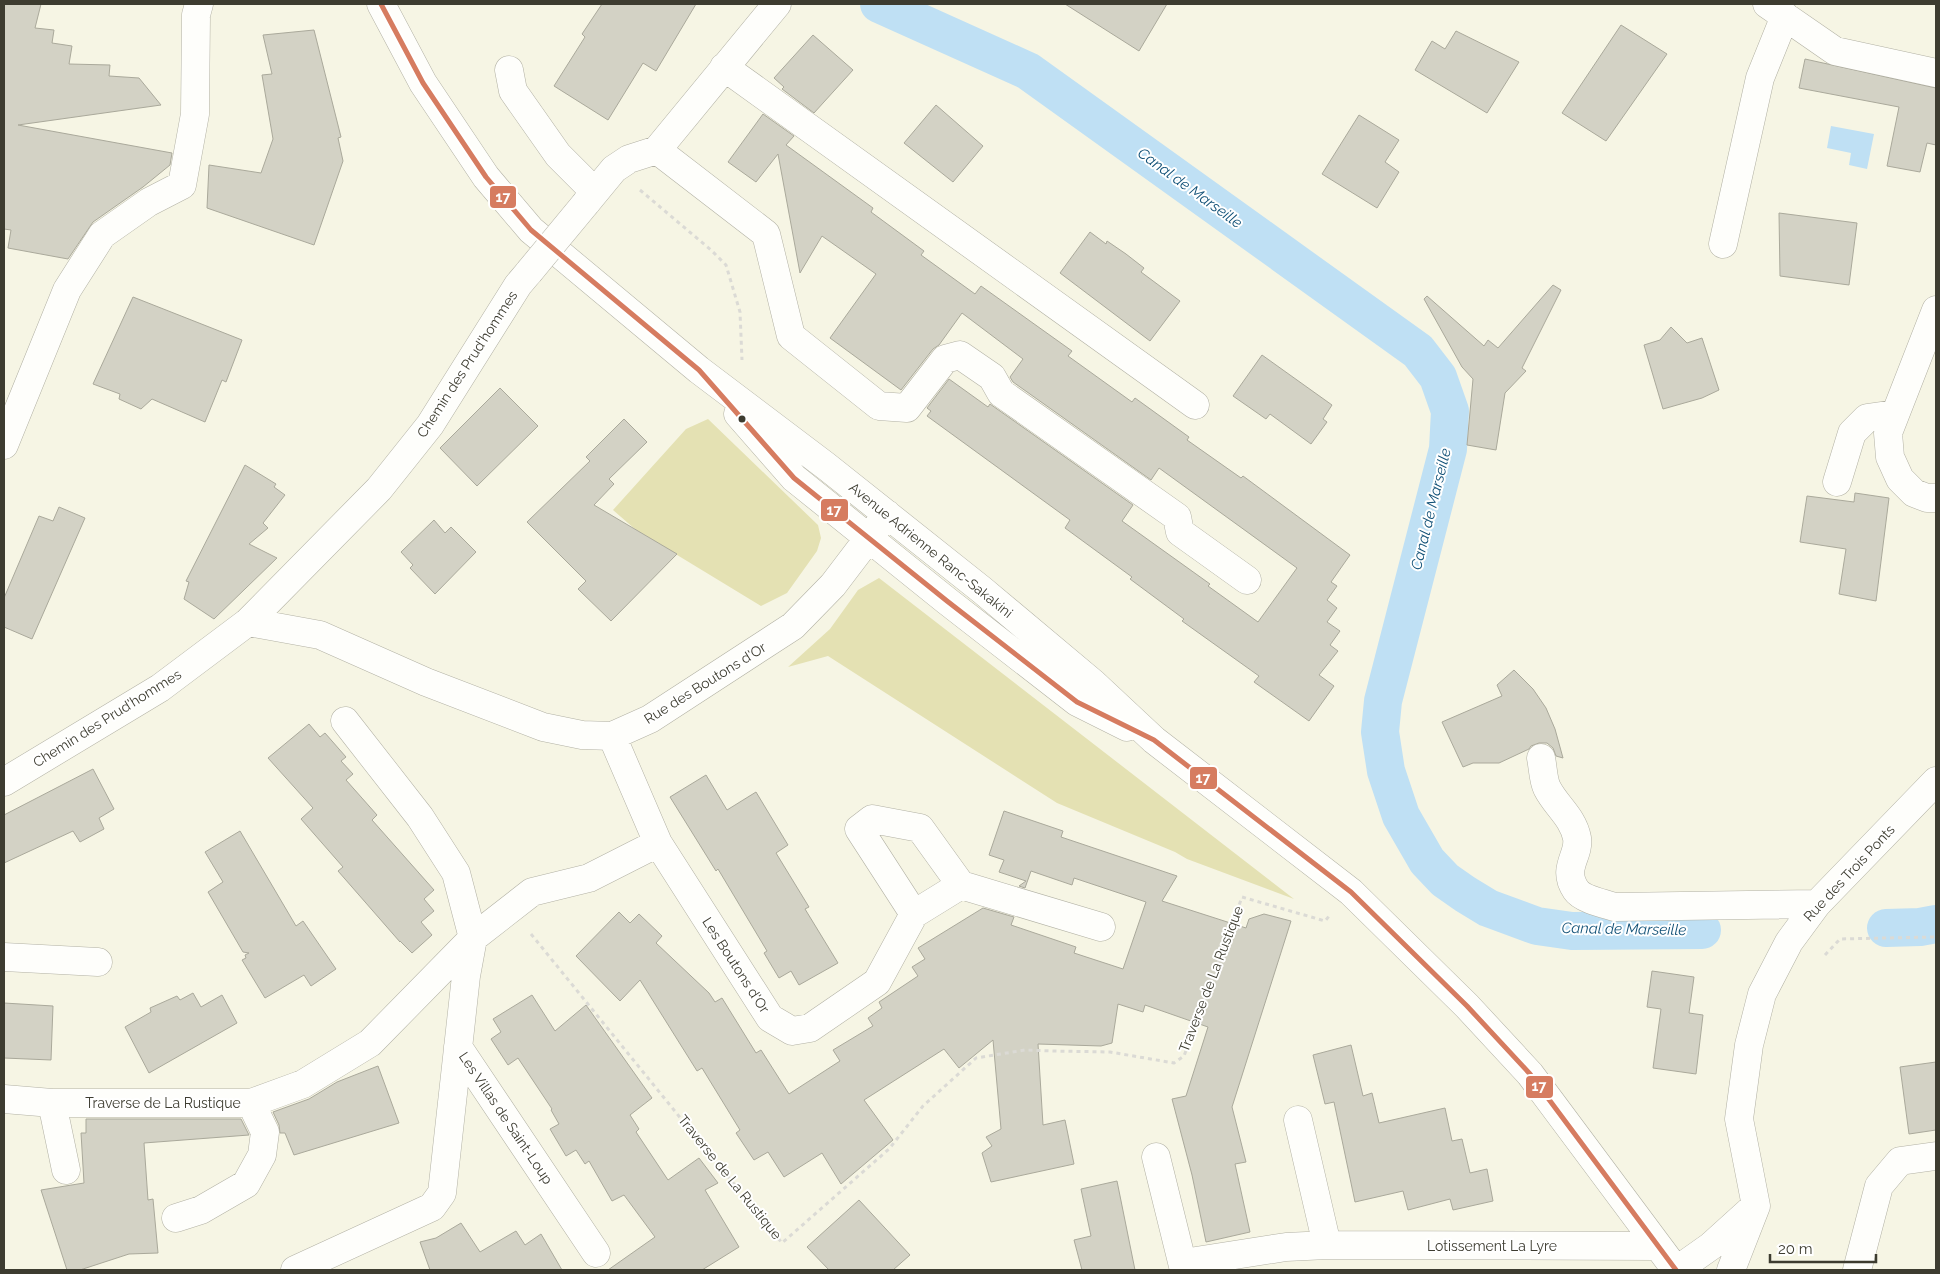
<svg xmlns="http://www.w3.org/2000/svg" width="1940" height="1274" font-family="Raleway,sans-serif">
	<rect width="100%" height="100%" fill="#f6f5e4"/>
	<path fill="#e4e1b3" d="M708,419L818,525L821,538L817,551L787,593L761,606L636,530L613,510L686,429Z
		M879,578L1294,899L1187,859L1175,852L1057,803L828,656L788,667L830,629L858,590Z"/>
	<path fill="#bfe0f4" d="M1831,126L1874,134L1867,169L1849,165L1851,153L1827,148Z"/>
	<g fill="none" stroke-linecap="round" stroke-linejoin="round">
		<path stroke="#bfe0f4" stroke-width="38" d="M879,4L1028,71L1418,351L1438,377L1450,411L1448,449L1383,701L1380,732L1386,771L1401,816L1427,861L1445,880L1465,894L1488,908L1537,926L1572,931L1702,930
			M1886,928L1920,927L1936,924"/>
	</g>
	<path fill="#d3d2c5" stroke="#aaa99b" d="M4,4H41L35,28L54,30L52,43L72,46L69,64L110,65L109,76L139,78L161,105L18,125L172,153L170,165L143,187L93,222L68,259L8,248L11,230L4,229Z
		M602,4H696L656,71L643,63L608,120L554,86L585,37L582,34Z
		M1065,4H1167L1139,51Z
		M1621,25L1667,54L1606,141L1562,113Z
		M314,30L341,137L338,138L343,161L314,245L207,208L209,165L261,173L273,139L262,75L272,74L263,35Z
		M1456,31L1519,62L1487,113L1415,70L1432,41L1445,49Z
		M813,35L853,70L814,113L782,89L784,87L774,78Z
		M1805,59L1936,88V145L1927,143L1920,172L1887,166L1899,107L1799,88Z
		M936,105L983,146L953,182L904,143Z
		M763,114L794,136L786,145L873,208L871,212L924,251L921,255L975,294L981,286L1072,351L1068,356L1132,402L1135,398L1189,437L1187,440L1241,478L1243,476L1350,555L1331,582L1337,586L1327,600L1337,608L1327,622L1340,631L1330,645L1338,651L1319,675L1334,686L1309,721L1254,682L1259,676L1182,621L1184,619L1130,579L1132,577L1065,528L1070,520L927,416L931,411L927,408L949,379L988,407L990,404L1133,505L1122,521L1210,584L1208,586L1258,622L1297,568L1159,468L1151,480L1013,382L1010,377L1023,359L962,313L939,345L933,349L901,390L830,338L876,274L822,236L800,273L778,154L756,182L728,162Z
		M1359,115L1399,140L1385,162L1399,172L1377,208L1322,174Z
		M1779,213L1857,223L1849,285L1780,276Z
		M1090,232L1106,244L1107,241L1126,254L1144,268L1141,272L1180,301L1150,341L1060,273Z
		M1553,285L1561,290L1522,368L1526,371L1505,393L1496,450L1467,445L1473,379L1462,367L1424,299L1427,296L1484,346L1488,340L1498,348Z
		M133,297L242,340L226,382L222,380L205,422L152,399L141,409L119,399L120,394L93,384Z
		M1671,327L1687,343L1702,338L1719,390L1702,398L1663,409L1644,345L1660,340Z
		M1262,355L1332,405L1323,419L1327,422L1311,444L1270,414L1266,419L1233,396Z
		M500,388L538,426L477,486L440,448Z
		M624,419L647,442L609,479L614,484L594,505L677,554L611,621L578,589L586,581L527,522L590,461L586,457Z
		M245,465L276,484L274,487L285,495L263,523L268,528L249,544L277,558L214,619L184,599L189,582L186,581Z
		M1855,493L1889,498L1876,601L1839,594L1846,549L1800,542L1807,496L1854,502Z
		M59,507L85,518L32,639L4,627V598L39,516L53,521Z
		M434,520L445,533L451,527L476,552L435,594L410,568L413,565L401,552Z
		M1514,670L1533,689L1546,708L1555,729L1563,758L1556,756L1553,748L1547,743H1539L1531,746L1529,749L1499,763H1473L1463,767L1442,722L1502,696L1497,685Z
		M309,724L320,737L325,733L346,757L341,761L353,774L346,780L377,815L372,820L434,890L424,899L434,911L421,922L432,935L412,953L400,941V942L338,871L343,867L301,819L313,808L268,758Z
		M93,769L114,809L99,818L104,829L80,842L73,831L4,863V815Z
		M706,775L727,810L756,792L788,845L776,853L809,907L805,909L838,963L799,985L791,971L779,978L764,953L767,951L718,869L716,871L670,797Z
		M1004,811L1063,831L1061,837L1177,876L1162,901L1246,928L1249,919L1264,914L1291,921L1232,1107L1246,1162L1235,1164L1250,1232L1206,1242L1192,1175L1172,1099L1186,1096L1208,1027L1145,1005L1143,1012L1118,1004L1112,1043L1101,1046L1038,1044L1043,1125L1065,1120L1074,1164L991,1182L982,1153L992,1146L986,1137L1001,1129L993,1040L959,1068L944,1049L864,1100L893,1140L841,1184L822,1153L784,1177L768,1152L754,1160L736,1133L740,1130L702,1068L697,1071L640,980L620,1001L576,956L619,912L630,923L639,914L662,936L656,943L709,993L715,1002L722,998L756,1053L761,1050L789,1094L840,1061L833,1050L873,1026L868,1018L882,1008L879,1002L918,976L912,967L925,959L918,948L983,908L1014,917L1011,925L1076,947L1074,953L1123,969L1146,902L1074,878L1072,885L1031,871L1025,888L1019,886L1026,881L999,872L1004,860L989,855Z
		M240,831L296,926L303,921L336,969L311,986L304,975L265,998L242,960L246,958L245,955L249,953L243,952L208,892L223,882L205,852Z
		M1652,971L1694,977L1689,1013L1703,1015L1696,1074L1653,1068L1661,1009L1647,1007Z
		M193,993L201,1007L222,995L237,1023L149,1073L125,1027L151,1012L150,1008L177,996L180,1000Z
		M532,995L555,1031L586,1005L652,1098L630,1115L639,1129L636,1132L668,1180L699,1158L718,1183L705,1190L739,1247L702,1270H608L655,1237L624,1195L612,1201L589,1161L585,1164L576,1150L566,1156L550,1129L559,1124L551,1110L552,1109L518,1058L508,1065L491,1039L501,1032L493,1019Z
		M4,1003L53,1006L51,1060L4,1058Z
		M1351,1045L1363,1096L1372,1093L1379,1123L1445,1108L1452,1141L1462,1139L1470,1173L1487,1169L1493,1201L1453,1210L1450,1199L1408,1210L1403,1191L1355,1202L1334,1102L1325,1104L1313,1055Z
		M1936,1062V1130L1909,1134L1900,1067Z
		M378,1066L399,1123L294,1155L285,1133H280L279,1125L273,1112L309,1099L337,1082Z
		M86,1119H241L249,1135L144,1143L148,1200L153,1199L158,1253L129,1254L80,1270H67L41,1190L84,1183L81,1133H86Z
		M1117,1181L1135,1270H1082L1074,1240L1091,1236L1081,1189Z
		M859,1200L910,1255L893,1270H829L807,1247Z
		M461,1223L480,1252L516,1231L525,1245L541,1234L562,1270H430L420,1242L436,1238Z"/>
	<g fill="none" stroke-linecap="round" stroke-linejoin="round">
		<g stroke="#b2b1a4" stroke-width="29">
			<path id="minor" d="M381,4L423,83L486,177L531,230L699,370L826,466L982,590L1093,683L1154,740L1351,892L1467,1006L1530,1074L1676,1270
				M1767,4L1835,51L1936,73
				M724,67L1195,405
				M509,70L513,91L558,155L595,192
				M657,150L766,234L791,336L879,406L907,408L945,359L960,355L992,377L1001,393L1177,517L1180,532L1247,580
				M586,203L614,169L629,159L657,150L777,4
				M1723,244L1760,78L1785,16
				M1936,310L1888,433L1890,457L1900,479L1914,493L1927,498H1936
				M738,414L794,478L947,601L1077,702L1127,727
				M4,445L67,290L102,235L149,202L182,185L195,114L196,15L199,4
				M1837,482L1852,433L1867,418L1895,414
				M248,622L320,635L426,682L543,727L582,735L612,736L650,719L793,626L833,585L887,514
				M1541,758C1543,767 1543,780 1547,788C1556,806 1573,817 1577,838C1580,856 1561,868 1576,890C1582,899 1605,904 1615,907L1817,904
				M4,782L160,688L248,622L379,489L430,425L518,285L529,272
				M658,843L770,1018L792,1031L810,1028L877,982L914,914L961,885L1101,927
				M914,914L859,829L872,819L920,828L961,885
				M4,957L98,962
				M458,1047L596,1253
				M4,1099L52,1103H251L303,1084L370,1043L473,938L532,892L589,878L658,843L612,736
				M52,1103L66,1170
				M1298,1120L1327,1245L1658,1246
				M1156,1157L1184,1270
				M176,1218L201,1210L246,1184L262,1155L265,1132L251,1103
				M1183,1263L1286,1247L1327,1245
				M295,1270L432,1207L442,1193L466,976L473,938L456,873L420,817L345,721
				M1677,1270L1711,1246L1753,1208
				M1731,1270L1756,1206L1739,1119L1749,1045L1762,994L1789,942L1817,904L1936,781
				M1857,1270L1879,1186L1900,1161L1936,1156"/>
		</g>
		<path stroke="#dbdad5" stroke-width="3" stroke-dasharray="4 4" stroke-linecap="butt" d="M640,190L711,250L726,265L740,312L742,360
			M531,934L782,1243L889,1149L923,1106L976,1058L1025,1050L1053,1051L1110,1052L1174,1063L1184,1056L1242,897L1325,921L1330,915
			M1825,955L1840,939L1936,937"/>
		<use href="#minor" stroke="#fefefb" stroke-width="28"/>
		<g stroke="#b2b1a4" stroke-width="29" stroke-linecap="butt">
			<path id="minor-bridge" d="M529,272L586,203"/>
		</g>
		<use href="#minor-bridge" stroke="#fefefb" stroke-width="28"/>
		<g stroke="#fff" stroke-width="9">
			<path id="bus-1" d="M381,4L423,83L486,177L531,230L699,370L794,478L947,601L1077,702L1154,740L1351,892L1467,1006L1530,1074L1676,1270"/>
		</g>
		<use href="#bus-1" stroke="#d67c60" stroke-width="5"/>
	</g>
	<circle fill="#3d3c30" stroke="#fff" stroke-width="2" cx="742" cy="419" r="4.5"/>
	<g text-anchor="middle" stroke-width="4" stroke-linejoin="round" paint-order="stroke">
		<g font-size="14" fill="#3d3c30" stroke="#fff">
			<text transform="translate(467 364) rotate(-57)" y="5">Chemin des Prud'hommes</text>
			<text transform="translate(931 550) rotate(39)" y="5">Avenue Adrienne Ranc-Sakakini</text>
			<text transform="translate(705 683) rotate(-32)" y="5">Rue des Boutons d'Or</text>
			<text transform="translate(107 718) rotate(-32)" y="5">Chemin des Prud'hommes</text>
			<text transform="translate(1849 873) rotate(-47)" y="5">Rue des Trois Ponts</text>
			<text transform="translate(736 965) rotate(57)" y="5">Les Boutons d'Or</text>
			<text transform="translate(1211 979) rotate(-69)" y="5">Traverse de La Rustique</text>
			<text x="163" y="1108">Traverse de La Rustique</text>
			<text transform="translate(506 1118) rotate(56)" y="5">Les Villas de Saint-Loup</text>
			<text transform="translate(730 1177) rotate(51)" y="5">Traverse de La Rustique</text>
			<text x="1492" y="1251">Lotissement La Lyre</text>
		</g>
		<g font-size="15" font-style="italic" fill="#115177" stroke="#fff">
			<text transform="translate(1190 188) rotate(36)" y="5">Canal de Marseille</text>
			<text transform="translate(1431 509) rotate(-76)" y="5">Canal de Marseille</text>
			<text transform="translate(1624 929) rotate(1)" y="5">Canal de Marseille</text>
		</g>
	</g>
	<g stroke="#fff" stroke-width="2">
		<rect x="489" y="185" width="28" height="24" rx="5" fill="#d67c60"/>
		<rect x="820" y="498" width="29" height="24" rx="5" fill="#d67c60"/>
		<rect x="1189" y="766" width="29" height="24" rx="5" fill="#d67c60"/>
		<rect x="1525" y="1075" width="29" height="24" rx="5" fill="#d67c60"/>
	</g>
	<g font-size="14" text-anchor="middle" font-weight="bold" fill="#fff">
		<text x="503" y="202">17</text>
		<text x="834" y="515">17</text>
		<text x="1203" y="783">17</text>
		<text x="1539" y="1091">17</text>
	</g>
	<rect width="1940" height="1274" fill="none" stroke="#3d3c30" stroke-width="10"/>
	<path d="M1770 1254v8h106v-8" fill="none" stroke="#3d3c30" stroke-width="2.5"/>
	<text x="1778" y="1254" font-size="15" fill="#3d3c30" stroke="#ffffff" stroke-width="4" paint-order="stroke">20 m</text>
</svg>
